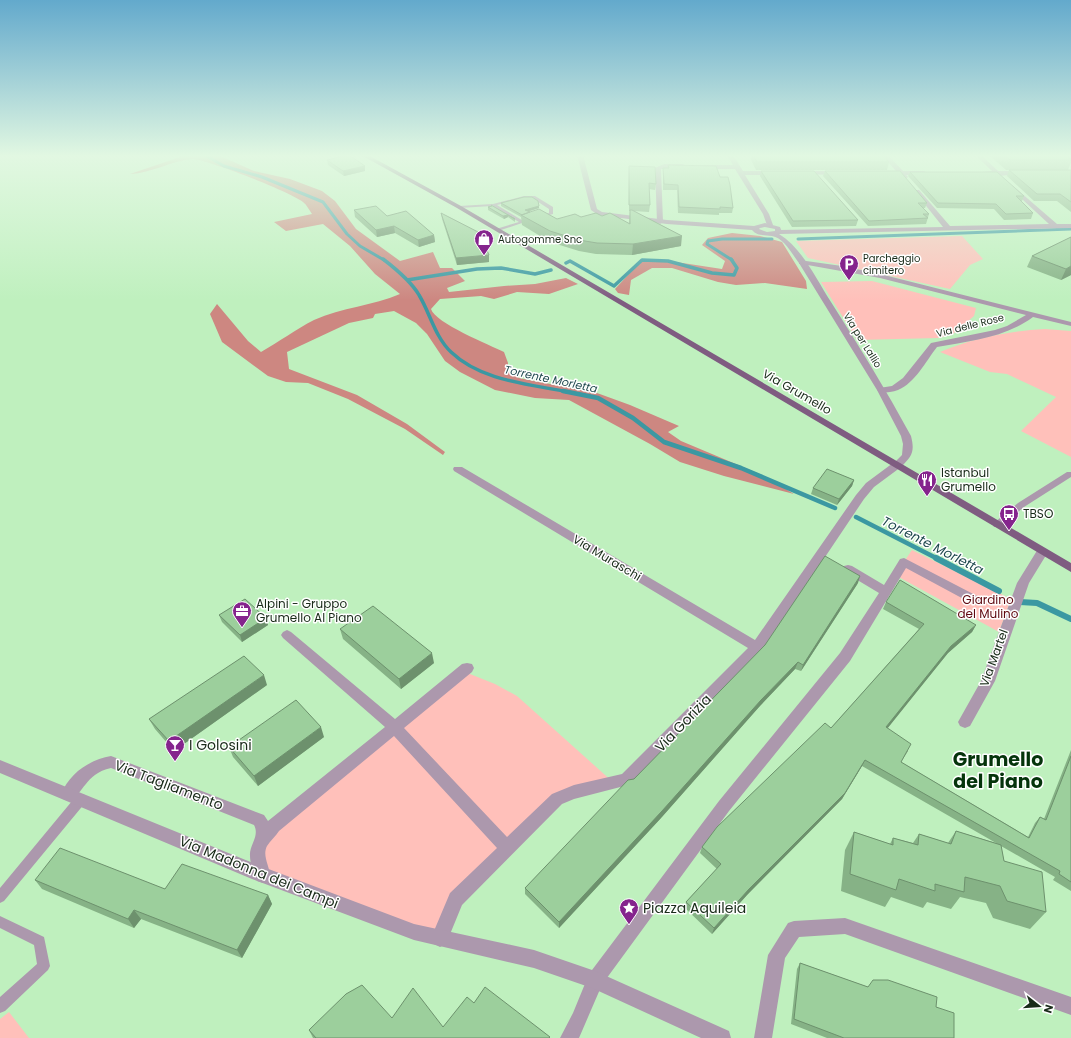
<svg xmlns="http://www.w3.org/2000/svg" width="1071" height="1038" font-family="Poppins,sans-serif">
	<rect width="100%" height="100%" fill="#bff0be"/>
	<path fill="#ffc0ba" d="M962,236L983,259L970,265L950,289L808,258L796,241Z
		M872,281L976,308L974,316L953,334L938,338L857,340L821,282Z
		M1045,329L1071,331V457L1021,431L1056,397L1007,374L990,372L940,352C973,338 1009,331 1045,329Z
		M912,550L1011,599L999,632L895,575Z
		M460,670L495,684L517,696L614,783L568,793L456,899L440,938L263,875V839Z
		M9,1012L29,1038H0V1019Z"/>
	<path fill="#cd8781" d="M182,155H218L254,171L290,179L322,191L335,201L356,229L400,261L433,252L440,268H452L465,281L447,288L449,292L504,286L535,284L566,278L578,284L549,294L517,292L494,299L481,296L440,299L431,309C435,323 490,345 504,352L508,363V371L519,378L597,393L630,405L679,426L668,432L681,441L762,475L794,494L724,476L680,462L650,444L569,400L535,398L495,390L460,372L445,361L427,334L416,323L394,311L375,314L373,318L349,323L287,352L289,369L357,395L407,424L445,452L443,455L405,429L348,399L308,383L286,382L268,376L222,342L210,314L217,304L248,341L261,352C279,342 296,329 314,320C342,307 373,306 400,294L375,274L350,246L323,224L286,231L274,222L312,214C309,210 307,205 303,202C290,192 207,159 192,159C171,161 152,173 130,174L183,156Z
		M732,233L760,236L782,242L806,281L807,289L765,283L736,285L718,282L672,268H652L631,280L629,295L618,293L615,289L642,260H663L722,269L725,261L702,245L708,238Z"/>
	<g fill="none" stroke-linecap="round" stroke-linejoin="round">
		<path stroke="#3b98a2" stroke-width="3" d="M205,155L224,166L262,177L323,202L347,234L360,246L384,260
			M798,239L1071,229
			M732,260L707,244L708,241L722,239H772"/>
		<path stroke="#3b98a2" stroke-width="3.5" d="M383,259C396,269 411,281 419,295C430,313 435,337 451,352C481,381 529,384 568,392
			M566,263L570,261L614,286L642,260L668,261L712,273L734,275L737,268L731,259
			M407,280L477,269L501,268L535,274L551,270"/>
		<path stroke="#3b98a2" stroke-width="4.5" d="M563,391L598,398L633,418L664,442L741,468L835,508
			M856,517L938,559"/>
		<path stroke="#3b98a2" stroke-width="6" d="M936,558L999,591
			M1020,602L1037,603L1071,619"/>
		<path fill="#ac98ad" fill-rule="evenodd" d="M524,196H535L553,207V214L538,218V216L549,213V209L532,198H524L497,205L525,222L498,231L496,230V229L519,222L492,206L459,208L457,207L459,206L493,204Z
			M1067,472H1071V477L1024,507L1000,527H994L993,525L994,523L1018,503Z
			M81,794L85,795L86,799L85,803L4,901L0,903V888L77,795Z
			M0,916L44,937L50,966L48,970L5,1011L0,1013V997L37,964L34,945L0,928Z"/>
		<path fill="#ac98ad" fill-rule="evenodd" d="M904,558L979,597L981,600L979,603L975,605L971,603L906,568L850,661L729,811L601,986L595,989L589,986L586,980L589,974L719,801L840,653L879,593L844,572L842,569L844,566L848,565L852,566L884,585L900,559Z"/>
		<path fill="#ac98ad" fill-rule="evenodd" d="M727,155H733L743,171H774L777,173L774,175H745L769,214L773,225L772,226L767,225L763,214L735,169H702L699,167L702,165H733Z
			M882,155H888L903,171H924L927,173L924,175H906L908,177L905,179L900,175L885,174V172L896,171Z
			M975,155H981L998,171H1022L1025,173C1018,178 1006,173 999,177L995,175L981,174V172L992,171Z
			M1065,155H1071V159Z
			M664,164H683L686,166L683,168L661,169L663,222L660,224L657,222L655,168Z
			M801,171H838L841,173L838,175L799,174L798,173Z
			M1013,186L1057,224H1071V228L779,234L776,232L779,230L943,227L915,192V190H919L950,226L1049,224L1011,189L1010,188Z
			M799,260L842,266L880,274L1071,322V326L1033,317C1005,338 970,341 937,347C926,361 915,383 898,390C893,392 887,392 882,393L877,390L879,388L892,386L903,378L931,343L995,330L1007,326L1026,315L880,278L802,264H799Z
			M897,462L902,465L901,467L874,487L864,499L762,651L632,784L574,799L562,804L462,905L446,944L440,947L434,944L431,938L450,893L497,848L394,736L279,831C276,836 270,841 267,846C261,858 273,869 269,881L263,883L257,881C254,873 250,864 250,856C249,845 260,836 254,825L111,768C84,774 85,794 68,801L63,799L61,794C70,773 89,760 111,756L264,815L268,821L385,727L283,638L281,635L283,632L287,630L291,632L395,719L462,664L467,663L472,664L474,668L472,672L404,728L507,837L552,794L574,785L622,774L748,648L454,471L453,469L454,467H462L755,640L856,495L866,483L893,463Z
			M1042,548L1046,549L1048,552L1029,583L995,681L970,726L965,728L960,726L958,722L981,681L1017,583L1038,549Z
			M845,918L1071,997V1015L845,934L799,937L785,958L772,1038H754L768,955L788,923L794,921Z
			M595,971L601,974L604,980L579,1038H560L573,1013L589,974Z"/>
		<path fill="#ac98ad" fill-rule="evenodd" d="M577,155H583L597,209L602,212L667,220L754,226L765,223L780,227L782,232L779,234C803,249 816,279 831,302C859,346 886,390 911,436C915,452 912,456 901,467H893L892,465L902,455L903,444L901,436L877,390L799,263C792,254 784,238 772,236C764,235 757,236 752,230L667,224L598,215L591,210ZM765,227L775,229V231L767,232L759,229L760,228Z
			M0,760L253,863L414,924L534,950L595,971L729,1031L731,1038H701L592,988L534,968L414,940L252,879L0,773Z"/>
		<path fill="#7f5c81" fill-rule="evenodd" d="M361,155H368L461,206L1071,563V572L457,208Z"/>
	</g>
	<path fill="#86b286" d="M752,155H883L889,162L887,170H756L751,160Z
		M989,155H1066L1071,159V162L1068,170H1006Z
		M327,160L365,171L344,176L328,165Z
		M668,165L720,177L733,208L732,213H719V215L678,213L677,190H663V168H668Z
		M629,166L656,184L655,190L649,189L650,205L649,212L633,211L681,246L632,255L596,254L579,251L550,242L522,225L521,217L501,206V203L539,208L528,212L557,219L602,216L629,223L630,211H629Z
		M1009,170H1071V212L1057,201H1034L1007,176Z
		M761,171L858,220L856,226L792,227L760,176Z
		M825,171L927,203L925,208H923L929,214L926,224L868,226L823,176Z
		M910,172L1024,196L1022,201H1021L1033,213L1031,219L1004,220L994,209L937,208L908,176Z
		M491,205L515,219V222L508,217L504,219L488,210V207L491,206Z
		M354,210L387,216L434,235L435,242L419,247L395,233L377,237L355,217Z
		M441,213L489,255V262L457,265L442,219Z
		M1071,237V275L1061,280L1027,267L1032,256Z
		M854,480L852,486L837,505L811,494L813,488Z
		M858,583L801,671L795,669L759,707L661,818L559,928L525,894V888L634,779Z
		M886,602L976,625L972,632L948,653L887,728L908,751L901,762L1028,837L1035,823L1040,817L1044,819L1071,750V891L1053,880L1055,877L1001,846L1004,861L1046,912L1030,929L993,918L986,903L960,897L951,909L927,902L923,908L891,897L885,907L841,891L845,850L854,832L890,844L893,838L913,843L919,834L948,843L956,831L996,843L862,766L842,799L747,895L712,934L685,908L686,902L717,869L700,853L702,847L831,728L919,629L883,609Z
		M219,615L266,618L268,625L242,642L222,622Z
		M340,629L434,663L401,689L343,639Z
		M267,685L174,751L155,729L149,719Z
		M324,737L258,786L233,757L229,747Z
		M35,880L165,889L268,895L272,904L242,958L141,919L134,928L42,889Z
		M800,963L868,987L936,1007L954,1038H827L791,1024L797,969Z
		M474,1003L550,1038H313L309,1030L392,1018L443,1027Z"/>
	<path fill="#6d916d" d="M365,166V171L344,176L343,171Z
		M539,206V208L525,212V210Z
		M508,215V217L504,219L503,216Z
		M394,226L395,233L377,237L376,230Z
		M434,235L435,242L419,247L418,240Z
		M682,236L681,246L632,255L633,244Z
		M489,255V262L457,265L456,258Z
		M1071,266V275L1061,280L1066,269Z
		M854,480L852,486L837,505L839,499Z
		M860,576L858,583L801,671L803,665Z
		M266,618L268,625L242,642L240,635Z
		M976,625L972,632L948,653L883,734L886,727L951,646Z
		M432,653L434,663L401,689L399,679Z
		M798,662L795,669L759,707L661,818L559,928V922L761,700Z
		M264,675L267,685L174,751L169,741Z
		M321,727L324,737L258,786L254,776Z
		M865,760L862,766L842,799L747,895L712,934L714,928L749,889Z
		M268,895L272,904L242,958L237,950Z
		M134,910L141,919L134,928L128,919Z"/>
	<path fill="#9ccf9c" stroke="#6d916d" d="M349,155L365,166L343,171L327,160Z
		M753,155H883L889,162H757Z
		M1004,155H1066L1071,160H1010Z
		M668,165L716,166L720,177H728L730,185L733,208L720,207V209L679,207L678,185L664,184L663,168H669Z
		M629,166L655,167L656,184L649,183L650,205H629Z
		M1009,170H1071V202L1060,194H1037Z
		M761,171H814L858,220L793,221Z
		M825,171H900L927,203H918L929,214H923L928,218L869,221Z
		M910,172H997L1024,196H1016L1033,213L1006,214L996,204L938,203Z
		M524,197H532L538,201L539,206L525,210L530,212L522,215L501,203Z
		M491,205L515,219L508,215L503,216L488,207L492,206Z
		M376,206L387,216L406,211L434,235L418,240L394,226L376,230L354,210Z
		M539,209L557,219L575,214L581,217L596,213L602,216L610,213L630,224V210H632L682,236L633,244L597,243L579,240L550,231L521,215Z
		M441,213L480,233L489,255L456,258Z
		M1071,237V266L1066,269L1032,256Z
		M827,469L854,480L839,499L813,488Z
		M825,556L860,576L803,665L798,662L761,700L662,811L559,922L525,888L628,780L634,779L765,645Z
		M900,580L976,625L951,646L886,727L911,744L901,762L1029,838L1040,817L1046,820L1071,756V882L1059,874L1060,871L865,760L845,793L749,889L714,928L686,902L721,864L702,847L717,827L825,723L831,728L924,624L886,602Z
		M245,599L266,618L240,635L219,615Z
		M373,606L432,653L399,679L340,629Z
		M244,656L264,675L169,741L149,719Z
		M296,700L321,727L254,776L229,747Z
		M956,831L1001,845L1004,861L1042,872L1046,912L1007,901L1000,886L965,877L964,892L935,884V891L899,879L896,890L850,874L854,832L893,845V838L918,845L919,834L951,844Z
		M60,848L165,889L182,864L268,895L237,950L134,910L128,919L35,880Z
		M800,963L868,987L873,980H888L937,997L936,1007L954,1013V1038H844L794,1019Z
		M362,985L392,1018L413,988L443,1027L467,997L474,1003L485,987L550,1037L549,1038H316L309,1030L346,994Z"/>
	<linearGradient id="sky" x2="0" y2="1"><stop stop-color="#63a9cc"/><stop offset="0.52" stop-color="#e2f8e2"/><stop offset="1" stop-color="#e2f8e2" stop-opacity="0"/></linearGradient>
	<rect width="1071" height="300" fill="url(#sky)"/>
	<defs>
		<g id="shop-pin" transform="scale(1)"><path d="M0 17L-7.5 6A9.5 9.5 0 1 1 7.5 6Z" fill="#85248d" stroke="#fff"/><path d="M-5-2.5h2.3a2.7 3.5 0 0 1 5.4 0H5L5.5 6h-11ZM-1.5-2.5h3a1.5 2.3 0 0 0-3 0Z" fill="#fff"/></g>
		<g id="parking-pin" transform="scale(1)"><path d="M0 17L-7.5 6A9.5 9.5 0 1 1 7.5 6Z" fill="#85248d" stroke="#fff"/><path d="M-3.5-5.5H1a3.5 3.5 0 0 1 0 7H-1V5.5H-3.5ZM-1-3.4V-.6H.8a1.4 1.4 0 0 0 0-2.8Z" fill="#fff"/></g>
		<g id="restaurant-pin" transform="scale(1)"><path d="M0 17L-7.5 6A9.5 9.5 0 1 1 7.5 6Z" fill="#85248d" stroke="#fff"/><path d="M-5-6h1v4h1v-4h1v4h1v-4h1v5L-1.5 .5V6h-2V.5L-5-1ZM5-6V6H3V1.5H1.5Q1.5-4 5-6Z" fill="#fff"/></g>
		<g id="bus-pin" transform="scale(1)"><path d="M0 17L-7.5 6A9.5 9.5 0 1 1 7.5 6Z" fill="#85248d" stroke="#fff"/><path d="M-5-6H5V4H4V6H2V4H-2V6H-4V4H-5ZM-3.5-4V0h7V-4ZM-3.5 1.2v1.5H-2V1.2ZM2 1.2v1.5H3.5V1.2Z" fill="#fff"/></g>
		<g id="office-pin" transform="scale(1)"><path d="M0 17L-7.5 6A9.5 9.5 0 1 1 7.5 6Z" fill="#85248d" stroke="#fff"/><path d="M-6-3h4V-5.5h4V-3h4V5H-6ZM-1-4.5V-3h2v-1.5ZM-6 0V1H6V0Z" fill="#fff"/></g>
		<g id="bar-pin" transform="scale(1)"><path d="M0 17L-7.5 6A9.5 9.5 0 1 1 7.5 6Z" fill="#85248d" stroke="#fff"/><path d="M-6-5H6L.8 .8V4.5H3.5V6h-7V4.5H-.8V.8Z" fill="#fff"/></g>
		<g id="sight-pin" transform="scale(1)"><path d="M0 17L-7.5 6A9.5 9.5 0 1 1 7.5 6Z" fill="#85248d" stroke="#fff"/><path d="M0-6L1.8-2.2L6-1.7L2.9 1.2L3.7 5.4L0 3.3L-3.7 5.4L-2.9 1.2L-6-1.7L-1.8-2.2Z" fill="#fff"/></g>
	</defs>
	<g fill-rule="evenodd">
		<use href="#shop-pin" x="484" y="239"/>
		<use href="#parking-pin" x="849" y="264"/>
		<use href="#restaurant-pin" x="927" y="480"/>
		<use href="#bus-pin" x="1009" y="514"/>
		<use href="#office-pin" x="242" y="611"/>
		<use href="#bar-pin" x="175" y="745"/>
		<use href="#sight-pin" x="629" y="908"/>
	</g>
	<g text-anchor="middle" stroke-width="3" stroke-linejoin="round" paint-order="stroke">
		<g font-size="10" fill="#192b19" stroke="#fff" text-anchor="start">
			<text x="498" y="243">Autogomme Snc</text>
			<text x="863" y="262">Parcheggio<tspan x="863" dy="12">cimitero</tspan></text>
		</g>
		<g font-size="10" fill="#192b19" stroke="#fff">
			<text transform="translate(970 325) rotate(-14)" y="4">Via delle Rose</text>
			<text transform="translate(863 340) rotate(58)" y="4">Via per Lallio</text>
		</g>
		<g font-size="11" font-style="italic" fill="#1e484d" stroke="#fff">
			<text transform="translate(551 379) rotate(12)" y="4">Torrente Morletta</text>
		</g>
		<g font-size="12" fill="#192b19" stroke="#fff">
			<text transform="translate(797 392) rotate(30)" y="4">Via Grumello</text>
			<text transform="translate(607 558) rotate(31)" y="4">Via Muraschi</text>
			<text transform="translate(994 658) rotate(-70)" y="4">Via Martel</text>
		</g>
		<g font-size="12" fill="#192b19" stroke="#fff" text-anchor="start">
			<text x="941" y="477">Istanbul<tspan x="941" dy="14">Grumello</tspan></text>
			<text x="1023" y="518">TBSO</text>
			<text x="256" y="608">Alpini - Gruppo<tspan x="256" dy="14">Grumello Al Piano</tspan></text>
		</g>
		<g font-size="12" fill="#5f080f" stroke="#fff">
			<text x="988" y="604">Giardino<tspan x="988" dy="14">del Mulino</tspan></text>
		</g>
		<g font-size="13" font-style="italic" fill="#1e484d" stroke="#fff">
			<text transform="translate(933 545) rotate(27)" y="5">Torrente Morletta</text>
		</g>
		<g font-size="14" fill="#192b19" stroke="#fff">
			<text transform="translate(683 723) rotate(-46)" y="5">Via Gorizia</text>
			<text transform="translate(169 785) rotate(21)" y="5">Via Tagliamento</text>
			<text transform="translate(259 872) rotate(22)" y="5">Via Madonna dei Campi</text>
		</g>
		<g font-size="14" fill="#192b19" stroke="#fff" text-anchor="start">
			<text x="189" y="750">I Golosini</text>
			<text x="643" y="913">Piazza Aquileia</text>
		</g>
		<g font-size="19" font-weight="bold" fill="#05340b" stroke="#fff">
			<text x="998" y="766">Grumello<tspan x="998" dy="22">del Piano</tspan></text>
		</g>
	</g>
	<g transform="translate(1039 1006) rotate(107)" stroke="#ffffff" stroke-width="3" paint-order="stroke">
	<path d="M0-3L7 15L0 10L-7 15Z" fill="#192b19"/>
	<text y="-6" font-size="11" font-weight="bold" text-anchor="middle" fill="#192b19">N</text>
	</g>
</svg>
